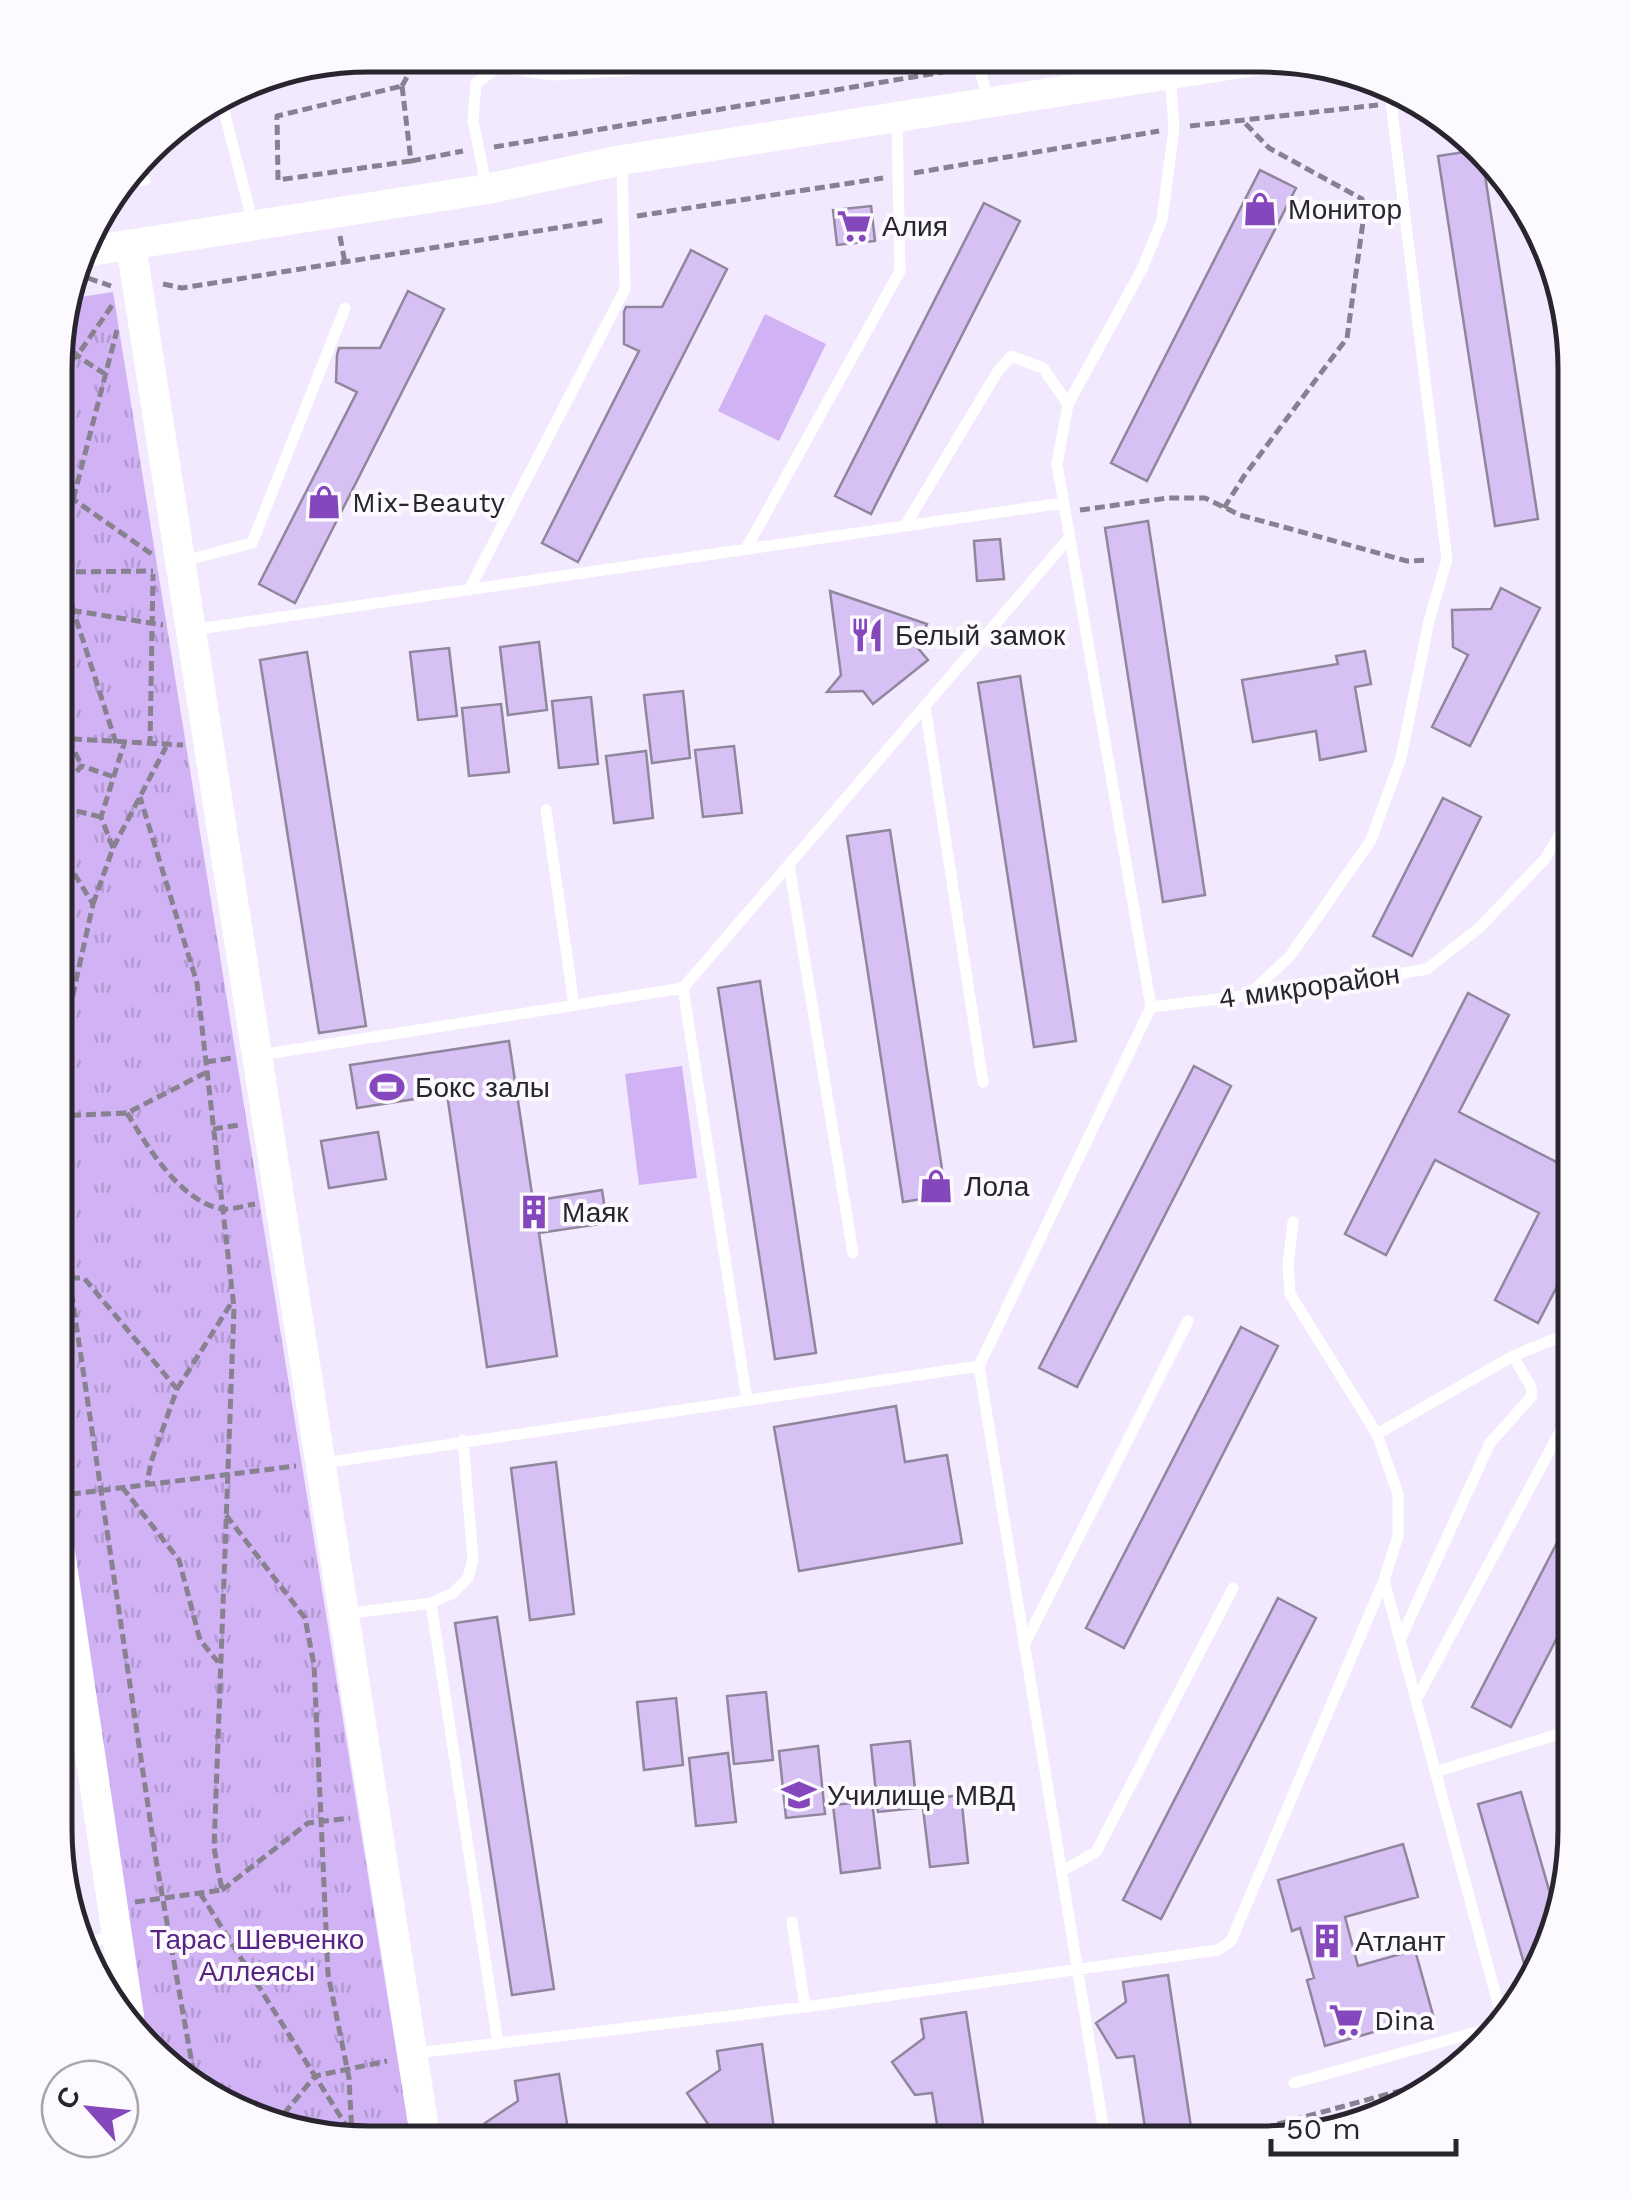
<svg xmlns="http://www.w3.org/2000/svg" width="1631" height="2199" font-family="'Work Sans',sans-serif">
	<defs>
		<pattern id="grass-tufts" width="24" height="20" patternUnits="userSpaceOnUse" patternTransform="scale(2.5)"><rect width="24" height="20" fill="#d0b2f5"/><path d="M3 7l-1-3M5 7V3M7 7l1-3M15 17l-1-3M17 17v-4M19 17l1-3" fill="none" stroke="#b399d2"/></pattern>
	</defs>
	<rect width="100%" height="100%" fill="#f2e9fe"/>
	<path fill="url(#grass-tufts)" d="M113,292L411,2142L329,2141L194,2091L144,2034L56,1444L58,328L68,299Z"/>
	<path fill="#d0b2f5" d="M765,314L826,344L779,441L718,411Z
		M682,1066L697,1178L639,1185L625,1074Z"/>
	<path fill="#d7c0f3" stroke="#90869d" stroke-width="2.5" d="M1477,150L1482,156L1538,519L1495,526L1438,156Z
		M1260,170L1296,188L1147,481L1111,463Z
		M984,203L1020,221L871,514L835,496Z
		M871,206L875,241L837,245L833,210Z
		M691,250L727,269L578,562L542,543L639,351L624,344V312L626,307H662Z
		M408,291L444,309L295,603L259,584L357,392L336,382L337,355L339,348H380Z
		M1148,521L1205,895L1163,902L1105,528Z
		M1000,539L1004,579L977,581L974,541Z
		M1501,588L1540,608L1470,746L1432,727L1468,655L1453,647L1452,610L1491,609Z
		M830,591L927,624L917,647L928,660L873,704L863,691L827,692L841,675Z
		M539,642L547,710L508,715L500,647Z
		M449,648L457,716L418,720L410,652Z
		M1365,651L1371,684L1355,687L1366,751L1320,760L1316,731L1253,742L1242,680L1338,664L1336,656Z
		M307,652L366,1026L319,1033L260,660Z
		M1020,676L1076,1041L1034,1047L978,683Z
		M683,691L690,758L652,763L644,695Z
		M591,697L598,764L559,768L552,701Z
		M501,704L509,772L469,776L462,708Z
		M734,746L742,813L703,817L695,750Z
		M646,751L653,818L614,823L606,756Z
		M1443,798L1481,817L1412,956L1373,936Z
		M890,830L946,1195L903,1202L847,836Z
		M760,981L816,1353L775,1359L718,988Z
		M1468,993L1509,1015L1459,1112L1576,1172V1250L1538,1323L1495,1300L1539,1213L1435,1160L1386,1255L1345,1234Z
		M509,1041L533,1201L602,1190L607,1223L539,1233L557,1356L487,1367L447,1094L357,1108L350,1065Z
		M1194,1066L1231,1086L1077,1387L1039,1368Z
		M378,1132L386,1179L329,1188L321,1141Z
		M1241,1327L1278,1346L1124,1648L1086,1628Z
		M896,1406L905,1462L947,1455L962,1543L799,1571L774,1427Z
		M556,1462L574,1614L530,1620L511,1468Z
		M1575,1508V1603L1511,1727L1472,1707Z
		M1278,1598L1316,1618L1161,1919L1123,1900Z
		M497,1617L554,1989L512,1995L455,1623Z
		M766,1692L773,1760L734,1764L727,1696Z
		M676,1698L683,1765L644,1770L637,1702Z
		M910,1741L917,1808L878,1812L871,1745Z
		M818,1746L825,1814L786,1818L779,1751Z
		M728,1753L736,1822L696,1826L689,1758Z
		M1521,1792L1555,1911L1530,1984L1478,1804Z
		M961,1795L968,1863L930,1867L922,1800Z
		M872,1801L880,1868L841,1873L833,1805Z
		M1403,1844L1418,1897L1345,1917L1358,1966L1415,1950L1433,2015L1325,2046L1307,1980L1314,1978L1300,1928L1292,1931L1278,1880Z
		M1168,1975L1191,2127L1146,2134L1134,2056L1117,2058L1096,2023L1126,2002L1123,1982Z
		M966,2012L986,2143H940L932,2093L915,2095L892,2062L924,2038L921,2019Z
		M762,2044L776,2143L731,2142L728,2125L710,2127L687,2093L720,2070L717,2051Z
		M559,2074L570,2142H498L485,2123L518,2101L515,2081Z"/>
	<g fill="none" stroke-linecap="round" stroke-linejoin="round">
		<path stroke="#878190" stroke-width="5" stroke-dasharray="10 5" stroke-linecap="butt" d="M997,64L1054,57
			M402,86L411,161L278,180L277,116Z
			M402,86L419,55
			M1190,126L1378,105
			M494,147L961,69
			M411,161L463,151
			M914,173L1159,131
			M637,216L883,178
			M340,236L345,263
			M88,278L111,286
			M163,284L182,288L606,220
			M58,326C62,350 87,362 105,374
			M58,370L77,356L113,304
			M57,488L153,555
			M1224,508L1244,476L1347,338L1363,222L1362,199L1269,148L1242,120
			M1080,510L1168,498H1205L1240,515L1407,561L1428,560
			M61,572L153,571
			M57,608L163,625
			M57,738L183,745
			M68,739L82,766
			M116,743L61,572L59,554L117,330
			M150,746L153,574
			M101,817L76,811L63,799L69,779L82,766L114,777
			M113,848L101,817L124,744
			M93,904L113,848L166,747
			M56,1038L72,999L93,904L57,846
			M206,1062L232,1058
			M127,1113C147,1146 181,1203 223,1209C232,1210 246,1205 255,1204
			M56,1116L127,1113L207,1072
			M213,1129L240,1125
			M56,1189L157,1866L197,2092
			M70,1278H84L177,1389L151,1462L147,1483
			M177,1389L232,1302
			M122,1487L179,1560L200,1640L218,1662
			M56,1496L296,1466
			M226,1515L305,1618L314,1665L328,1974L349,2078L352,2135
			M222,1890L308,1823L350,1818
			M200,1893L352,2135V2141
			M135,1902L222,1890L214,1848L234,1308L197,983L140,797
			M270,2119L283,2115L315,2076L387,2061
			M1205,2144L1436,2081"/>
		<path stroke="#fff" stroke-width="11" d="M976,57L989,102
			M225,97L224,111L253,224
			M122,182L145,180
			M487,189L473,121L476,83L499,67L552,75L635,70L702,56
			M905,526L998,371L1011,356L1043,368L1068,404
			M746,549L900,271L897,120
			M184,561L252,543L345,308
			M469,590L625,289L622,164
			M192,630L1063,503
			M925,706L983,1082
			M546,810L574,1005
			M789,865L853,1253
			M683,988L747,1400
			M1249,995L1291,955L1371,840L1401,758L1429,621L1447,559L1390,94
			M1151,1007L1341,984L1427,969L1479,928L1545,859L1576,808
			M260,1055L683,988L1069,538
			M979,1366L1106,2144
			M1377,1434L1513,1356L1576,1330
			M324,1463L979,1366L1151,1007L1057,464L1068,404L1142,269L1162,220L1174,128L1170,73L1162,57
			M1384,1580L1416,1700
			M431,1603L498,2044
			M345,1614L431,1603L453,1593L468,1578L473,1559L463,1440
			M1400,1640L1490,1443L1532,1396L1531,1387L1513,1356
			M1025,1643L1188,1321
			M1435,1772L1575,1729
			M1062,1871L1096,1852L1233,1588
			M792,1922L805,2007
			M82,1944L117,1935
			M1503,2022L1416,1700L1571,1411
			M416,2053L805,2007L1218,1950L1231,1941L1384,1580L1398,1536V1494L1377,1434L1290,1294L1288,1265L1293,1222
			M1294,2083L1498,2026"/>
		<path stroke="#fff" stroke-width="30" d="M131,245L426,2142
			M83,252L487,189L622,160L1273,58
			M56,1525L129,2016"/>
	</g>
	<defs>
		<g id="shop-bare" transform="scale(2.7)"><path d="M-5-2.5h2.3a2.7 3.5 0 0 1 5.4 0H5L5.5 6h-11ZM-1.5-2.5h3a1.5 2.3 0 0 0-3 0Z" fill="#8447bc" stroke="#fcfaff" stroke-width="2.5" paint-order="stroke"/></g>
		<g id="supermarket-bare" transform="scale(2.7)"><path d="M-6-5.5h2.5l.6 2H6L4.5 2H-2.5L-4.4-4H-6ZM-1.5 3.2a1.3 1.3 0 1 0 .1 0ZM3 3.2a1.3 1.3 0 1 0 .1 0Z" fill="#8447bc" stroke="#fcfaff" stroke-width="2.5" paint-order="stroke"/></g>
		<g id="restaurant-bare" transform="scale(2.7)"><path d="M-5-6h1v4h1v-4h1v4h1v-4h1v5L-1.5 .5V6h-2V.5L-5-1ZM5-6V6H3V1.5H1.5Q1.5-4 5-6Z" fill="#8447bc" stroke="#fcfaff" stroke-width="2.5" paint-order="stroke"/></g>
		<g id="stadium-bare" transform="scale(2.7)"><path d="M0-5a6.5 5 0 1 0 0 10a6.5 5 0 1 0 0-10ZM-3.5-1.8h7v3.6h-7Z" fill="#8447bc" stroke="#fcfaff" stroke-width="2.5" paint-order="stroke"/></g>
		<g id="building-bare" transform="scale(2.7)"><path d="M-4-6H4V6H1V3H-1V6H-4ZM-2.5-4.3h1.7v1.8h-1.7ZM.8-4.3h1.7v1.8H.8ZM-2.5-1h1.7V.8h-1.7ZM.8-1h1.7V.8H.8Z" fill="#8447bc" stroke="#fcfaff" stroke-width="2.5" paint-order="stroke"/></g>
		<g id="university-bare" transform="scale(2.7)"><path d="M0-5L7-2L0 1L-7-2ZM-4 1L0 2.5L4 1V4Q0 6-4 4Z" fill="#8447bc" stroke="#fcfaff" stroke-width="2.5" paint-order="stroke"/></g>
	</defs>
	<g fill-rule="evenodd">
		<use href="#shop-bare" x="1260" y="209"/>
		<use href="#supermarket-bare" x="854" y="226"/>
		<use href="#shop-bare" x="324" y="502"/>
		<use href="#restaurant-bare" x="867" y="635"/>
		<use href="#stadium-bare" x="387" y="1087"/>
		<use href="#shop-bare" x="936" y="1186"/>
		<use href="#building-bare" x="534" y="1212"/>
		<use href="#university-bare" x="799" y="1795"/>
		<use href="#building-bare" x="1327" y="1941"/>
		<use href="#supermarket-bare" x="1346" y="2020"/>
	</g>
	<g text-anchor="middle" stroke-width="8" stroke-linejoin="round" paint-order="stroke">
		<g font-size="28" fill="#29252f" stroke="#fcfaff" text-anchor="start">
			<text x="1288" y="219">Монитор</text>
			<text x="882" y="236">Алия</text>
			<text x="352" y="512">Mix-Beauty</text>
			<text x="895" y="645">Белый замок</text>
			<text x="415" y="1097">Бокс залы</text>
			<text x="964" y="1196">Лола</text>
			<text x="562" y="1222">Маяк</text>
			<text x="827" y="1805">Училище МВД</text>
			<text x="1355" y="1951">Атлант</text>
			<text x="1374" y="2030">Dina</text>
		</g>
		<g font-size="28" fill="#29252f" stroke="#fcfaff">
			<text transform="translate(1309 986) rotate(-8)" y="10">4 микрорайон</text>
		</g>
		<g font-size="28" fill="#572483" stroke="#fcfaff">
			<text x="257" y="1949">Тарас Шевченко<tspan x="257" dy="32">Аллеясы</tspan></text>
		</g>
	</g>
	<path d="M0 0H1631V2199H0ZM369 72H1261A297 297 0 0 1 1558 369V1829A297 297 0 0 1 1261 2126H369A297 297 0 0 1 72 1829V369A297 297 0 0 1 369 72Z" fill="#fcfaff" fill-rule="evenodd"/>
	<path fill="none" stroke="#29252f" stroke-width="5" d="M369 72H1261A297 297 0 0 1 1558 369V1829A297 297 0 0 1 1261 2126H369A297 297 0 0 1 72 1829V369A297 297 0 0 1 369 72Z"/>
	<g transform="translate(90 2109) rotate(297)"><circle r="48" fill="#fcfaff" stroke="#a8a5ac" stroke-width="2.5"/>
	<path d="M0-8L18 38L0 25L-18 38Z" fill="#8447bc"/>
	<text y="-15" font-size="28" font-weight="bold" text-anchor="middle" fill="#29252f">С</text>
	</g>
	<path d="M1271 2139v15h185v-15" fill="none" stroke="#29252f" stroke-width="5"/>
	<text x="1286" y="2139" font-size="30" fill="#29252f" stroke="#fcfaff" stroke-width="8" paint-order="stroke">50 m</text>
</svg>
